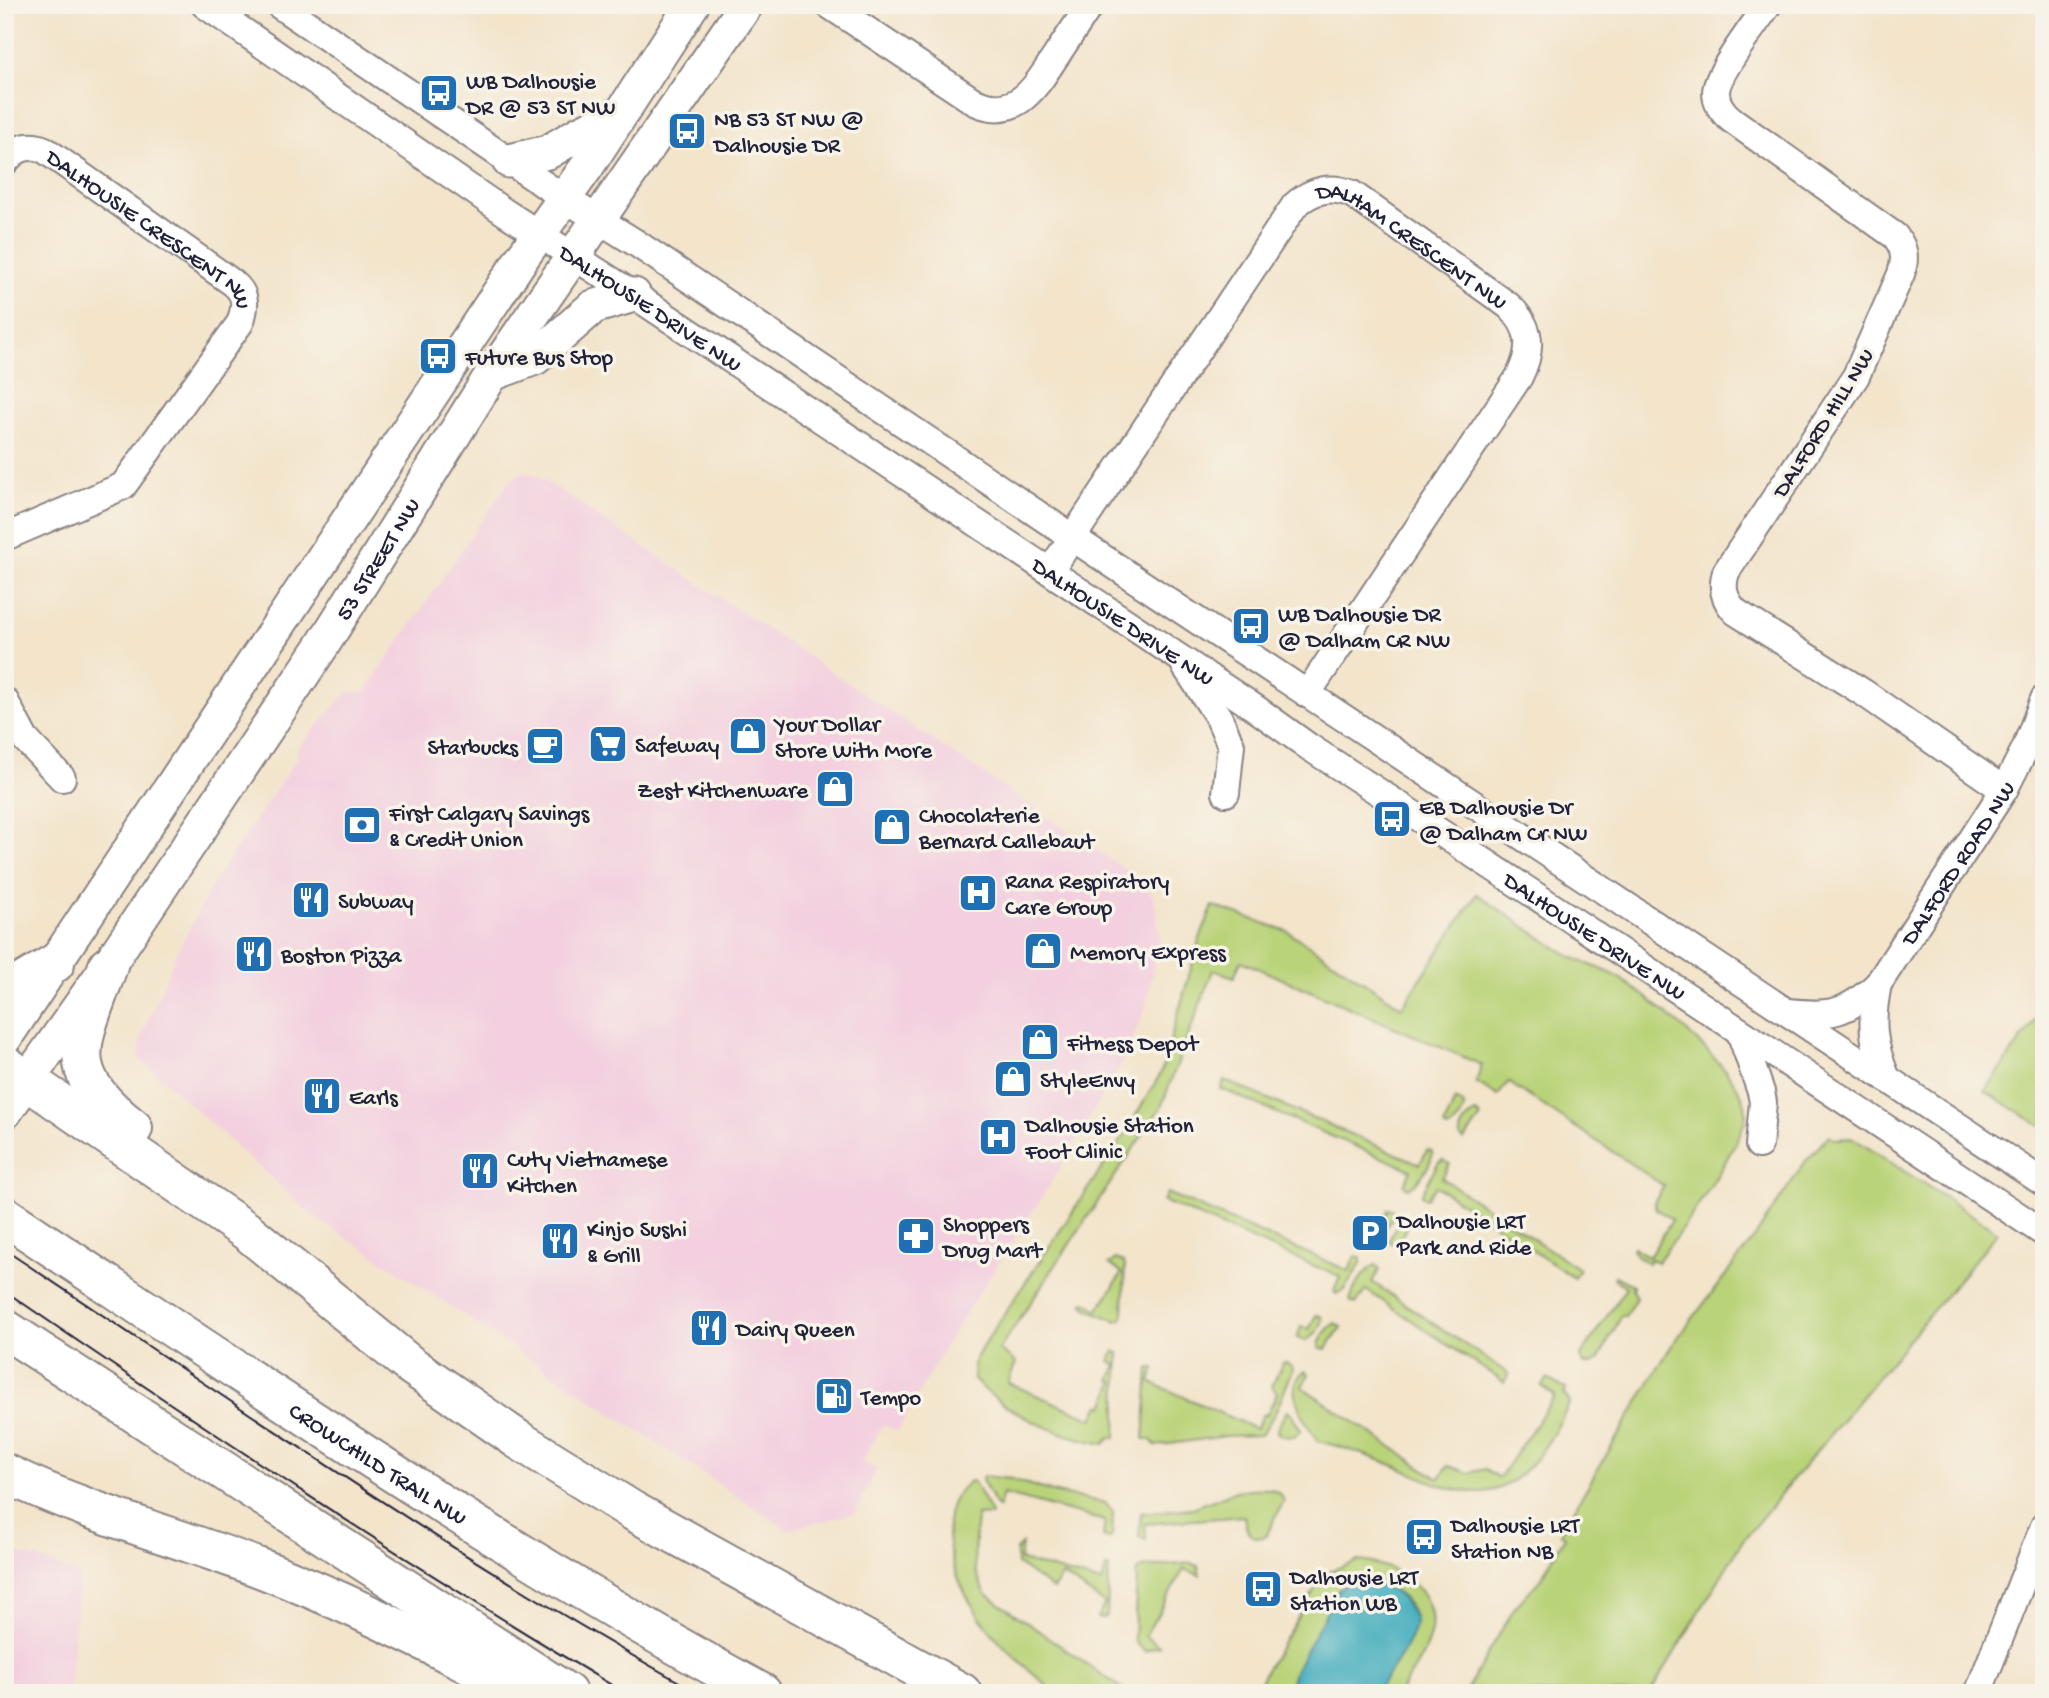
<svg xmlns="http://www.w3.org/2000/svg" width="2049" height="1698" font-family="'Gochi Hand',sans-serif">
	<rect width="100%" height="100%" fill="#f7f3e8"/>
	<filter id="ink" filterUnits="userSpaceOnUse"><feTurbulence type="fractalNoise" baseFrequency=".0143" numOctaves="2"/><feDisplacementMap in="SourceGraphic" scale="14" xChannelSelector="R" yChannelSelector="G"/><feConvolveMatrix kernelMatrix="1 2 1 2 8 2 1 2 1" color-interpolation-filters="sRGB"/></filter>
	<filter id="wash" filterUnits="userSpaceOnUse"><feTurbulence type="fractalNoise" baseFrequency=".00686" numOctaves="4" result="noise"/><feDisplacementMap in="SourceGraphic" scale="28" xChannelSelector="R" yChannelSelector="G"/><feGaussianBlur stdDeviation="1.57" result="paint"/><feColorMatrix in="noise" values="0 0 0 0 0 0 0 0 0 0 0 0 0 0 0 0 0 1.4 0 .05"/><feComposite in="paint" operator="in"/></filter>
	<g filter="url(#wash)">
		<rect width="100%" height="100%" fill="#f3e4ca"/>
		<path fill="#f3cfdf" d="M523,472L538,476L1039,811L1126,870L1153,895L1160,936L1145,1010L1123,1061L1049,1186L949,1339L898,1431L883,1424L862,1463L876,1469L855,1513L788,1530L308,1212L139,1058L142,1035L175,956L216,879L297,758L298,748L347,692H365L509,481Z
			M5,1551L28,1555L79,1574L69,1693H5Z"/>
		<path fill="#b9d378" stroke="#6e7a5a" stroke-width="2" d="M1477,894C1506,914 1535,934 1565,953C1582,964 1601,967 1618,977C1649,998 1748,1074 1746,1113C1745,1141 1677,1238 1657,1262L1651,1259L1648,1263L1635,1254L1632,1249L1633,1247L1649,1257L1672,1220L1656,1209L1654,1202L1664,1186L1508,1082L1498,1096L1476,1082L1482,1065L1241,961L1234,977L1213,970L1161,1107L999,1350L1016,1362L1008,1383L1093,1419L1100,1404L1104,1406L1114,1382L1110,1380L1117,1365L1110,1362L1114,1351L1119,1353L1116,1438H1110L1104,1444C1055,1435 1010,1415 974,1380L973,1364L981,1349L1124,1135L1161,1073L1199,941L1213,906L1287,931L1402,1007Z
			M2044,1008V1128L1985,1091Z
			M1224,1080L1420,1164L1427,1150L1432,1151C1433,1163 1419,1183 1408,1188L1404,1185L1411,1170L1221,1089Z
			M1455,1100L1464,1105C1464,1114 1456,1126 1447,1129L1444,1126Z
			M1476,1113L1481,1117L1464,1140L1460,1137C1459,1127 1467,1117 1476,1113Z
			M1829,1135L1834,1139L1853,1138L1998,1232L1743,1540L1650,1693H1465L1515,1607L1540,1580L1565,1536L1560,1533L1670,1348L1754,1238L1805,1162Z
			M1443,1160L1450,1164L1442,1178L1579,1269L1574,1278L1436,1186L1426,1199L1421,1195L1438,1163Z
			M1167,1193L1349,1271L1355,1256L1361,1257V1263L1344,1290L1336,1294L1334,1291L1340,1277L1163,1201Z
			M1388,1209L1393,1210L1394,1215L1383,1231L1377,1235L1369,1232L1373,1221L1381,1223Z
			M1407,1218L1411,1222L1395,1245L1389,1241C1391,1232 1398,1221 1407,1218Z
			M1116,1259L1123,1262L1125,1266L1123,1314L1122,1319L1117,1321L1089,1310L1083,1303L1086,1302L1098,1310L1122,1273L1109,1264Z
			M1376,1265L1380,1269L1372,1282L1509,1374L1504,1382L1366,1290L1356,1304L1350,1301C1353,1288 1364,1270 1376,1265Z
			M1615,1276L1633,1285L1632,1290L1636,1298L1625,1316L1622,1315L1598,1360L1592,1364H1584L1580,1357L1626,1287L1614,1279Z
			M1316,1315L1322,1317C1323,1327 1314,1337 1305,1341L1297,1338L1301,1327L1309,1329Z
			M1335,1323L1341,1327L1326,1349L1319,1348C1319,1338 1327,1328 1335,1323Z
			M1285,1362L1292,1366L1293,1370L1275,1413L1261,1435L1226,1436L1156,1446L1150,1439H1144L1149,1368H1155L1150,1382L1256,1429L1263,1414L1267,1415L1277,1393L1272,1386L1282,1364Z
			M1305,1371L1309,1374L1302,1387L1439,1479L1448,1466L1468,1473L1485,1469L1499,1478L1555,1396L1541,1386L1547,1379L1566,1389L1564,1394L1570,1402C1555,1434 1529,1479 1494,1490C1459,1500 1421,1476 1390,1464C1366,1455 1343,1447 1318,1441C1307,1425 1281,1386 1305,1371Z
			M1287,1411L1292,1415L1301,1430L1294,1437L1283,1436L1277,1432L1278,1426Z
			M983,1476L1011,1479L1056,1493L1105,1503L1113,1512L1112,1536L1108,1539L1103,1537L1105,1521L1003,1494L999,1507L996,1506L982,1480Z
			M970,1481L974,1482L990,1512L991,1516L977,1515C975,1546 969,1567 986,1594L1128,1693C1115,1693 1066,1696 1058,1693C1049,1690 1039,1678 1032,1672C1012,1655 991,1635 977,1613C953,1577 929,1512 970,1481Z
			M1251,1489C1266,1489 1278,1486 1284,1501L1266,1536C1249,1542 1246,1529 1244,1516L1145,1524L1146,1540L1139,1537L1141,1513L1193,1508L1236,1491Z
			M1022,1544L1020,1560L1102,1583L1106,1568H1109L1107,1616L1100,1619L1097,1618L1105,1604L1063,1575L1053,1589L1017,1564L1016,1550Z
			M1357,1561C1396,1563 1440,1591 1430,1635C1425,1656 1410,1675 1399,1693H1376C1386,1676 1404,1654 1411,1636C1427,1596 1370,1570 1339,1589L1288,1687V1693H1257L1263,1675L1320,1581L1330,1571Z
			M1191,1563L1198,1566L1200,1575L1184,1569L1145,1636L1159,1646L1145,1651L1136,1644L1134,1638L1137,1571L1142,1568Z"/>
		<path fill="#3facbd" stroke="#30677c" stroke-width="2" d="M1360,1582C1377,1583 1393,1587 1404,1601C1408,1607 1413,1612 1415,1620C1417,1637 1385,1677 1376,1693H1288L1294,1672L1339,1589L1348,1583Z"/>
	</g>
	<g filter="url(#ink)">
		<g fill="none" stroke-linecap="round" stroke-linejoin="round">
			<g stroke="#8a8382" stroke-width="30">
				<g id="minor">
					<path id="s1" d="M205,5L506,213L634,295L1255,708L1309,747L1402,807L2044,1233"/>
					<path d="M279,5L564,198L636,243L1073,538L2044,1183"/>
					<path d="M829,5L975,102C1017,121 1036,86 1056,56C1067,39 1079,22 1090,5"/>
					<path d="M1768,5C1756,23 1716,74 1716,92C1716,104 1723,113 1732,120L1895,236C1905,248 1906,259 1901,274L1856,376L1726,572C1721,588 1724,600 1736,612L1864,693L2004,790"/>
					<path id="s2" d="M5,162C16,148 28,143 45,150L233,283C247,294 246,307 240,323L123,486L5,537"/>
					<path id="s3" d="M1050,571L1295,205C1312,190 1330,185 1352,194L1509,306C1532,328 1533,349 1519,377L1307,694"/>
					<path d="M1185,666L1219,718L1231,745L1226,793"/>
					<path d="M5,701L25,739L62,778"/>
					<path d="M1878,984C1870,1024 1872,1042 1887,1079"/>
					<path id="s4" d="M1787,1012C1831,1016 1845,1015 1878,984L2004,790L2025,749L2044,699"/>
					<path d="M1740,1032L1761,1092L1763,1102L1759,1145"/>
					<path d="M1978,1693L2044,1526"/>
				</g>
			</g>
			<g stroke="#8a8382" stroke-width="37">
				<g id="major">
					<path d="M509,161L548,152L580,133L621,113"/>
					<path d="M492,374L535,358L593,307L634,295"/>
					<path d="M5,1038L524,255L586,168L692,5"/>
					<path id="s5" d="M5,1112L108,966L322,646L492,374L746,5"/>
				</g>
			</g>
			<g stroke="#8a8382" stroke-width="42">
				<g id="highway">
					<path d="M108,966C81,1045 58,1069 133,1128"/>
					<path d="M5,993L55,963"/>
					<path d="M5,1065L248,1232L409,1364L517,1439L633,1511L962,1693"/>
					<path id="s6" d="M5,1216C253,1381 500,1551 762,1693"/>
					<path d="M5,1329L567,1693"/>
					<path d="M5,1473C87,1513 175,1536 260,1568C352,1603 439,1649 527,1693"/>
				</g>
			</g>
			<use href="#minor" stroke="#fff" stroke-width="26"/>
			<use href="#major" stroke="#fff" stroke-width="33"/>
			<use href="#highway" stroke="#fff" stroke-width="38"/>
			<path stroke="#22223b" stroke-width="2" d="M5,1250C234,1402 458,1561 699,1693
				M5,1291C208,1431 413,1568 625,1693"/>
		</g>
	</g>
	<defs>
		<g id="bus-square" transform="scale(2.0125)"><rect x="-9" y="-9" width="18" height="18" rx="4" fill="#1f6fb2" stroke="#f7f3e8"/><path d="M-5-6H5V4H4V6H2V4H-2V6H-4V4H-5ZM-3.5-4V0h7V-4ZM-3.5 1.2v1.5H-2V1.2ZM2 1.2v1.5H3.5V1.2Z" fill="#fff"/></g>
		<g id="shop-square" transform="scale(2.0125)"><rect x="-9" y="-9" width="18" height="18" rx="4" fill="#1f6fb2" stroke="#f7f3e8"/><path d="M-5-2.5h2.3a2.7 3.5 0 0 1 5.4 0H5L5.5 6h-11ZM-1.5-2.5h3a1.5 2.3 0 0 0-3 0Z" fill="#fff"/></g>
		<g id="supermarket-square" transform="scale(2.0125)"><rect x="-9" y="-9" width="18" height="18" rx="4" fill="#1f6fb2" stroke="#f7f3e8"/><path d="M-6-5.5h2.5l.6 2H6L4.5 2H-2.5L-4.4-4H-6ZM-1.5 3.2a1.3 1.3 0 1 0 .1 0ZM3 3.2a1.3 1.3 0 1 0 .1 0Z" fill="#fff"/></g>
		<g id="cafe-square" transform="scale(2.0125)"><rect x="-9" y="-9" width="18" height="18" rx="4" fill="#1f6fb2" stroke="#f7f3e8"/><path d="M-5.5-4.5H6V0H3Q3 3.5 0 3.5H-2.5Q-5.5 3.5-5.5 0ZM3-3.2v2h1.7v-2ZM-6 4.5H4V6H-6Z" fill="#fff"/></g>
		<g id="bank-square" transform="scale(2.0125)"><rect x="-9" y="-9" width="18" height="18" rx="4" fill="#1f6fb2" stroke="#f7f3e8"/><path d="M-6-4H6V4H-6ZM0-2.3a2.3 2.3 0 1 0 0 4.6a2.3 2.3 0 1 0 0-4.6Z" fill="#fff"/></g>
		<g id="hospital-square" transform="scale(2.0125)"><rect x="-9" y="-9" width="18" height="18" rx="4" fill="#1f6fb2" stroke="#f7f3e8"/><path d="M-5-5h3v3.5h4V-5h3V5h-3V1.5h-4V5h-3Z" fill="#fff"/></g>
		<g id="restaurant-square" transform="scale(2.0125)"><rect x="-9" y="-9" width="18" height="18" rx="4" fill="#1f6fb2" stroke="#f7f3e8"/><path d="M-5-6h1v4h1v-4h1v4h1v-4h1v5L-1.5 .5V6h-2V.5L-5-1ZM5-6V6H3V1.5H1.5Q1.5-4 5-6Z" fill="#fff"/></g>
		<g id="parking-square" transform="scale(2.0125)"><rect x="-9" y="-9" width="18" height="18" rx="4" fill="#1f6fb2" stroke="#f7f3e8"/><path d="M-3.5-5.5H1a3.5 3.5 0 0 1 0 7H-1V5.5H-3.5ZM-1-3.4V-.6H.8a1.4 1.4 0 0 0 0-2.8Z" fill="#fff"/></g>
		<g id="pharmacy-square" transform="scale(2.0125)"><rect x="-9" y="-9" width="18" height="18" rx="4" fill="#1f6fb2" stroke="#f7f3e8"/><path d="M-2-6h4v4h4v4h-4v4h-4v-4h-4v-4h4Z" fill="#fff"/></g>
		<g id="fuel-square" transform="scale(2.0125)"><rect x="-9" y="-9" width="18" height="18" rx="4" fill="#1f6fb2" stroke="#f7f3e8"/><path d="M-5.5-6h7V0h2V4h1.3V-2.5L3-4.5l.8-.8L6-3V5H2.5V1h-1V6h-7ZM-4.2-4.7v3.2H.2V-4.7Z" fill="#fff"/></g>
	</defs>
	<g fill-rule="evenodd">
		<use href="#bus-square" x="439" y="93"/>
		<use href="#bus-square" x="687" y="131"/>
		<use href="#bus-square" x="438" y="356"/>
		<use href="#bus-square" x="1251" y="626"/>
		<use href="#shop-square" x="748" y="736"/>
		<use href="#supermarket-square" x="608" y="744"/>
		<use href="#cafe-square" x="545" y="746"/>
		<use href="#shop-square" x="835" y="789"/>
		<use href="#bus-square" x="1392" y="819"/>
		<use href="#bank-square" x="362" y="825"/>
		<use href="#shop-square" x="892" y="827"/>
		<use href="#hospital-square" x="978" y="893"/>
		<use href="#restaurant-square" x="311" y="900"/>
		<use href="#shop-square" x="1043" y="951"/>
		<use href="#restaurant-square" x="254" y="954"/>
		<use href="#shop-square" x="1040" y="1042"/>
		<use href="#shop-square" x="1013" y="1079"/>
		<use href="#restaurant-square" x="322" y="1096"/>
		<use href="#hospital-square" x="998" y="1137"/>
		<use href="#restaurant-square" x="480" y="1171"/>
		<use href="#parking-square" x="1370" y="1233"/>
		<use href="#pharmacy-square" x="916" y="1236"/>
		<use href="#restaurant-square" x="560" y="1241"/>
		<use href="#restaurant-square" x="709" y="1328"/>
		<use href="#fuel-square" x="834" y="1396"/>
		<use href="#bus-square" x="1424" y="1537"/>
		<use href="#bus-square" x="1263" y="1589"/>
	</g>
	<g text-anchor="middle" stroke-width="7" stroke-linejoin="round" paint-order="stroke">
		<g font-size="23" fill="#22223b" stroke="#f7f3e8" text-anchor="start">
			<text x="466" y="88">WB Dalhousie<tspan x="466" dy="26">DR @ 53 ST NW</tspan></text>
			<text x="714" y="126">NB 53 ST NW @<tspan x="714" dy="26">Dalhousie DR</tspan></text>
			<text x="465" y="364">Future Bus Stop</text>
			<text x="1278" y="621">WB Dalhousie DR<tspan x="1278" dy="26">@ Dalham CR NW</tspan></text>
			<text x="775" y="731">Your Dollar<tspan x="775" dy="26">Store With More</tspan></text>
			<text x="635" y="752">Safeway</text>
			<text x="518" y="754" text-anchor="end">Starbucks</text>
			<text x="808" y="797" text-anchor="end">Zest Kitchenware</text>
			<text x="1419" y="814">EB Dalhousie Dr<tspan x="1419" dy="26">@ Dalham Cr NW</tspan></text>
			<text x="389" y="820">First Calgary Savings<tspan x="389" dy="26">&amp; Credit Union</tspan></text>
			<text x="919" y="822">Chocolaterie<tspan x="919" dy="26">Bernard Callebaut</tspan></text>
			<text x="1005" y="888">Rana Respiratory<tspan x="1005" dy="26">Care Group</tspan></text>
			<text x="338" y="908">Subway</text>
			<text x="1070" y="959">Memory Express</text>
			<text x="281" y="962">Boston Pizza</text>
			<text x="1067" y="1050">Fitness Depot</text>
			<text x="1040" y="1087">StyleEnvy</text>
			<text x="349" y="1104">Earls</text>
			<text x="1025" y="1132">Dalhousie Station<tspan x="1025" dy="26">Foot Clinic</tspan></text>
			<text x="507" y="1166">Cuty Vietnamese<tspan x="507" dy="26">Kitchen</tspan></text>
			<text x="1397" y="1228">Dalhousie LRT<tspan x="1397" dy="26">Park and Ride</tspan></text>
			<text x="943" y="1231">Shoppers<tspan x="943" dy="26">Drug Mart</tspan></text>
			<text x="587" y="1236">Kinjo Sushi<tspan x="587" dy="26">&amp; Grill</tspan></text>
			<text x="736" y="1336">Dairy Queen</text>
			<text x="861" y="1404">Tempo</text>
			<text x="1451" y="1532">Dalhousie LRT<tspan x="1451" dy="26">Station NB</tspan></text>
			<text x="1290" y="1584">Dalhousie LRT<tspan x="1290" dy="26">Station WB</tspan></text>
		</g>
		<g font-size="23" fill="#22223b" stroke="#f7f3e8">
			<text dy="8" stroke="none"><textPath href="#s2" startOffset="178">DALHOUSIE CRESCENT NW</textPath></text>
			<text dy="8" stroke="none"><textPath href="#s3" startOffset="578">DALHAM CRESCENT NW</textPath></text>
			<text dy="8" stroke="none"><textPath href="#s1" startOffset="539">DALHOUSIE DRIVE NW</textPath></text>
			<text transform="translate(1822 422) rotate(-58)" y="8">DALFORD HILL NW</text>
			<text dy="8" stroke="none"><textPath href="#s5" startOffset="667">53 STREET NW</textPath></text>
			<text dy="8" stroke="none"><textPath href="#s1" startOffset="1106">DALHOUSIE DRIVE NW</textPath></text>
			<text dy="8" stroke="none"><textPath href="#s4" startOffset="245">DALFORD ROAD NW</textPath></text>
			<text dy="8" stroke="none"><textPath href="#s1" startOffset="1673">DALHOUSIE DRIVE NW</textPath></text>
			<text dy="8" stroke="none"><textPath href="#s6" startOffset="448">CROWCHILD TRAIL NW</textPath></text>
		</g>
	</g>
	<rect width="2049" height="1698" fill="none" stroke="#f7f3e8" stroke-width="28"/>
</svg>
